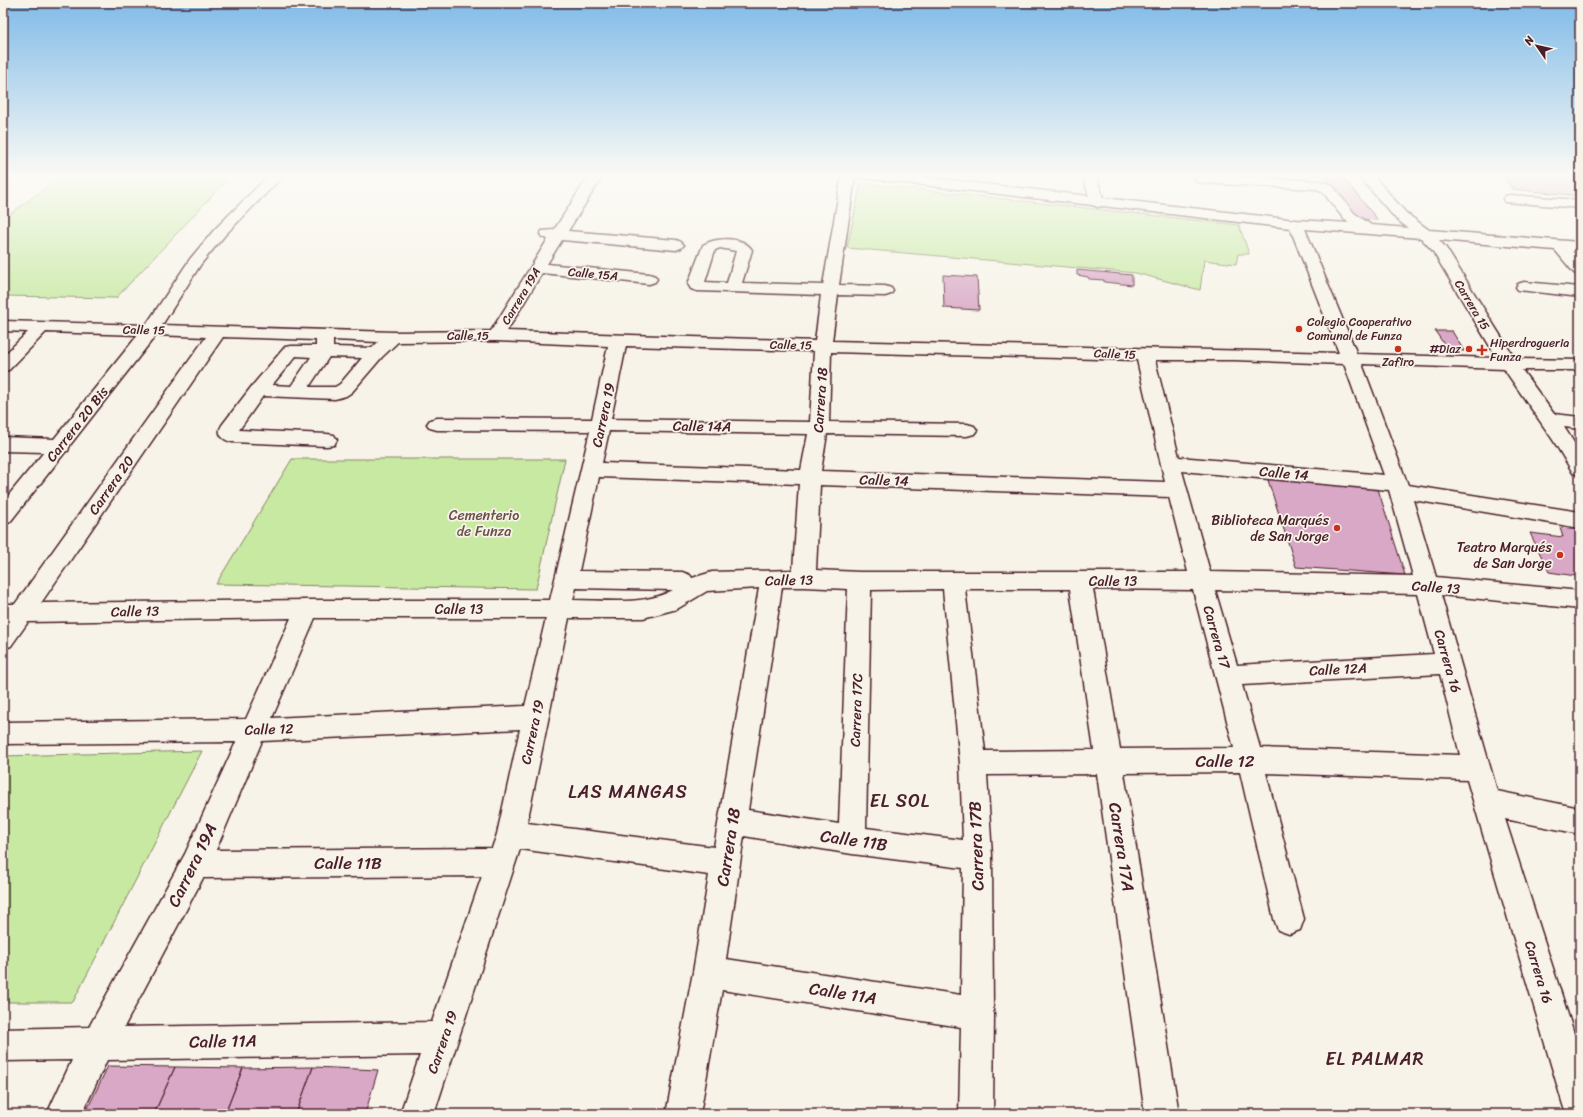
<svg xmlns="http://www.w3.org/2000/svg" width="1583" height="1117" font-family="Sriracha,sans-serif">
	<rect width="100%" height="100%" fill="#f7f3e8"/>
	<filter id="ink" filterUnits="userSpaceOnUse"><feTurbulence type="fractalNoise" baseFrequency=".025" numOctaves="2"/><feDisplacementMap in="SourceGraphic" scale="8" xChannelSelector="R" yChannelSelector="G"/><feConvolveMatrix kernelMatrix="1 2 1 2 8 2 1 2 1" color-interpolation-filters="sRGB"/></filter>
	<g filter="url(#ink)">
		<path fill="#c7e9a2" stroke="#888466" d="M69,174L215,175L222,178L225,182L116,298L3,296V219L59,178Z
			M861,183L1239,225L1249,254H1238L1236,264L1204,260L1200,290L1136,273L847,248Z
			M292,459H565L536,589L216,584Z
			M202,751L73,1002H3V756Z"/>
		<path fill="#d9a8c6" stroke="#4a1f2b" d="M1323,174H1340L1378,220L1355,219Z
			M1502,174H1580V196L1512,189Z
			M1077,270L1132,275V285L1104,282V280L1089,279L1088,277L1077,275Z
			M943,275L977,277L979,310L944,308Z
			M1435,331H1452L1464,351L1448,350Z
			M1267,477L1378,489L1405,575L1296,567Z
			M1560,528L1580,530V579L1576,576L1549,572L1530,533L1563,537Z
			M108,1066L175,1067L154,1114H85Z
			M175,1067L243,1068L225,1114H154Z
			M313,1067L296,1114H225L243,1068Z
			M313,1067L378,1070L365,1114H296Z"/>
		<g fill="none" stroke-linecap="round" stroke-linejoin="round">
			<g stroke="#4a1f2b" stroke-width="3">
				<path id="minor" d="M270,174H285L225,235L201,264L162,325L394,332L491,331L548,239L542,237L540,234L542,231L554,230L590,174H604L568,231L676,240L681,242L684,245L681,248L676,250L562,240L547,264L649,274L655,276L657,279L655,282L649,284L542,273L507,331L815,341L821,295L697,291L691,289L688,284L703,245C715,237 744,236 752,250L742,283L823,285L842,174H896L1089,196L1082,174H1096L1103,198L1296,220L1350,223L1344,219L1322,191L1317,189L1202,183L1197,182L1195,179L1197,176L1202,175L1319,181L1332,185L1354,213L1371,225L1408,228L1396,219L1357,174H1372L1406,213L1429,230L1580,242V252L1572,251L1580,260V275L1574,273L1555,250L1439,240L1446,248L1515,359L1580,360V370H1522L1554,414L1580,417V429L1564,427L1580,452V475L1573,473L1553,440L1504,369L1362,364L1408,485L1580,512V528L1413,500L1436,577L1580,591V609L1441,595L1497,791L1580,808V834L1505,819L1580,1052V1114H1567L1563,1105L1467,780L1266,773L1304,919L1300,930L1289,934L1278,930L1274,919L1240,772L1124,773L1179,1114H1145L1097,774L987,775L992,856L993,1011L994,1014L993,1114H959L961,1027L722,990L700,1114H666L693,972L709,875L520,849L434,1114H400L420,1055L107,1060L82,1114H47L72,1060L3,1061V1029L89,1027L185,854L236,742L3,744V722L246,719L291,618L28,622L11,646L3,649V604H15L206,337L156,335L70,445L68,451H66L10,522L3,525V502L44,452L3,451V437L54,439L138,335L46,332L9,370L3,371V356L28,332L3,331V321L146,325L190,259L215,229ZM855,177L1092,205L1098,207L1102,206L1290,228L1339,353L832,341L838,295L885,296L891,294L893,291L891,288L885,286L839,285ZM1305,229L1421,238L1432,250L1497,358L1357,354ZM720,248L736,251L727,283L705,282L715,250ZM223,337L316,340V346H291L285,347L252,386L222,425C216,434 223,440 232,442L327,446L334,445L337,440L334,435L327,434L239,430L263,396L335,399L346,396L352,392L382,357L398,342L496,341L608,346L592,419L437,418L430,420L427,424L430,428L437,430L590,431L550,600H307L41,603ZM333,340L378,342L372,348L333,347ZM626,346L814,351L810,422L611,419ZM831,352L1137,360L1165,482L821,471L827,434L967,436L974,434L977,430L974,426L967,424L829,422ZM296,356L311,357L291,386L272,385ZM329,357L362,358L340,384L335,387H309ZM1155,360H1234L1344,364L1384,475L1179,457ZM609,431L808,434L801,470L602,463ZM1182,471L1389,490L1413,576L1210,572ZM599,477L799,484L793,570L712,572L692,578L690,575L682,572L579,571ZM820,485L1169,497L1188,572H860L816,570ZM782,587H804L848,589L839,824L748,810ZM576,588L673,590C645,606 604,600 573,600ZM759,588L714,847L527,823L569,618H643L677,609L707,591ZM943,589L960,763L963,840L866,828L871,590ZM965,589H1070L1094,750L985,751ZM1093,589L1193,590L1234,748L1120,749ZM1215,590L1418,594L1434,654L1237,665ZM315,618H546L525,706L272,718ZM1440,674L1460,755L1260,748L1242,685ZM520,729L497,834L492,848L216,850L262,741ZM744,836L852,854L963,868L961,995L726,959ZM482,876L432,1022L124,1027L203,878Z
					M1510,195L1580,200V208L1505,202L1503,199L1505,196Z
					M1524,282L1580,287V297L1518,290L1516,287L1518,284Z"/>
			</g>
			<use href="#minor" fill="#f7f3e8" fill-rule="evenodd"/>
		</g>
	</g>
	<linearGradient id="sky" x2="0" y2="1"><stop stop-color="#81bbe8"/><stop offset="0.53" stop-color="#fbfaf5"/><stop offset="1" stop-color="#fbfaf5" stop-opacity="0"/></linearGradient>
	<rect width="1583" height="331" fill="url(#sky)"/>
	<g fill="#c8321e" stroke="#f7f3e8" stroke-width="1.5">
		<circle cx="1299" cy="329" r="4"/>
		<circle cx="1398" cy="349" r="4"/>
		<circle cx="1469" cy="349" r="4"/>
		<path d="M1480 344h4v4h4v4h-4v4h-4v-4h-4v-4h4z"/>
		<circle cx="1337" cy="528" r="4"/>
		<circle cx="1560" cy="555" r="4"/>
	</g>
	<g text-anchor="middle" stroke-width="3.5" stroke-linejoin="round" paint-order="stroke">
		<g font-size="12" fill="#4a1f2b" stroke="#f7f3e8">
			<text transform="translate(593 274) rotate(5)" y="4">Calle 15A</text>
			<text transform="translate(521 296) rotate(-59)" y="4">Carrera 19A</text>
			<text transform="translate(1472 305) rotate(59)" y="4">Carrera 15</text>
			<text transform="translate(144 330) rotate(1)" y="4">Calle 15</text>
			<text x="468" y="340">Calle 15</text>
			<text transform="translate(791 345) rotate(1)" y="4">Calle 15</text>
			<text transform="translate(1115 354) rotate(2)" y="4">Calle 15</text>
		</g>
		<g font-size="12" fill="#4a1f2b" stroke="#f7f3e8" text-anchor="start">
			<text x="1307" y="326">Colegio Cooperativo<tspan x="1307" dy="14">Comunal de Funza</tspan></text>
			<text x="1490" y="347">Hiperdrogueria<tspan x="1490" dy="14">Funza</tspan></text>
			<text x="1461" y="353" text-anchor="end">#Diaz</text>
			<text x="1398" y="366" text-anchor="middle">Zafiro</text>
		</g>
		<g font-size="14" fill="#4a1f2b" stroke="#f7f3e8">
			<text transform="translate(820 400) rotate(-86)" y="5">Carrera 18</text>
			<text transform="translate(603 415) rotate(-78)" y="5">Carrera 19</text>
			<text transform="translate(77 424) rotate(-52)" y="5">Carrera 20 Bis</text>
			<text transform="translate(702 426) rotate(1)" y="5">Calle 14A</text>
			<text transform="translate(1284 473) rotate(5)" y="5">Calle 14</text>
			<text transform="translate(884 480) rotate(2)" y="5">Calle 14</text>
			<text transform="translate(111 485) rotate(-55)" y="5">Carrera 20</text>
			<text transform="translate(789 580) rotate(-1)" y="5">Calle 13</text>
			<text x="1113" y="586">Calle 13</text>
			<text transform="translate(1436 587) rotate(4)" y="5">Calle 13</text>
			<text x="459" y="614">Calle 13</text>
			<text transform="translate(135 611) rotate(-1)" y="5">Calle 13</text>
			<text transform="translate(1217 637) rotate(74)" y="5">Carrera 17</text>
			<text transform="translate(1448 661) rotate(74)" y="5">Carrera 16</text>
			<text transform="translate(1338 669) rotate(-3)" y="5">Calle 12A</text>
			<text transform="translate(856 710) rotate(-88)" y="5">Carrera 17C</text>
			<text transform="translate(269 729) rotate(-2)" y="5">Calle 12</text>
			<text transform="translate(532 732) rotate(-78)" y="5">Carrera 19</text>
			<text transform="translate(1539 972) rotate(73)" y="5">Carrera 16</text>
			<text transform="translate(442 1042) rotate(-71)" y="5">Carrera 19</text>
		</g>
		<g font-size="14" fill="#695249" stroke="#f7f3e8">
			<text x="484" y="520">Cementerio<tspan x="484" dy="16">de Funza</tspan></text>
		</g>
		<g font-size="14" fill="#4a1f2b" stroke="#f7f3e8" text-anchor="end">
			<text x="1329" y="525">Biblioteca Marqués<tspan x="1329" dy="16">de San Jorge</tspan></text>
			<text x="1552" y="552">Teatro Marqués<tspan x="1552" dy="16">de San Jorge</tspan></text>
		</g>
		<g font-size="17" fill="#4a1f2b" stroke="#f7f3e8">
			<text x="1225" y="767">Calle 12</text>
			<text transform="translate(854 840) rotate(8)" y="6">Calle 11B</text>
			<text transform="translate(976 846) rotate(-92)" y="6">Carrera 17B</text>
			<text transform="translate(728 847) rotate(-81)" y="6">Carrera 18</text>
			<text transform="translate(1122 847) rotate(81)" y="6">Carrera 17A</text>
			<text x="348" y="869">Calle 11B</text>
			<text transform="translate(192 865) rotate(-64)" y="6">Carrera 19A</text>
			<text transform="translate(843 993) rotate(9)" y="6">Calle 11A</text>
			<text transform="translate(223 1041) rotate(-1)" y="6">Calle 11A</text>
		</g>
		<g font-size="18" letter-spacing="1" fill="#4a1f2b" stroke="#f7f3e8">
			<text x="628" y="798">LAS MANGAS</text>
			<text x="900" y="807">EL SOL</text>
			<text x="1375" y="1065">EL PALMAR</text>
		</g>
	</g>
	<rect width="1583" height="1117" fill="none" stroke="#f7f3e8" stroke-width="16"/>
	<rect x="8" y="8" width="1567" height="1101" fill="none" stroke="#4a1f2b" stroke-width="1.5" filter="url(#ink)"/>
	<g transform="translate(1537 46) rotate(304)" stroke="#f7f3e8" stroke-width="3" paint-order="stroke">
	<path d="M0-3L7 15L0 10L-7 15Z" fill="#4a1f2b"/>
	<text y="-6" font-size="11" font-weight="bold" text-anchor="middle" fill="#4a1f2b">N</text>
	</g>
</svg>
